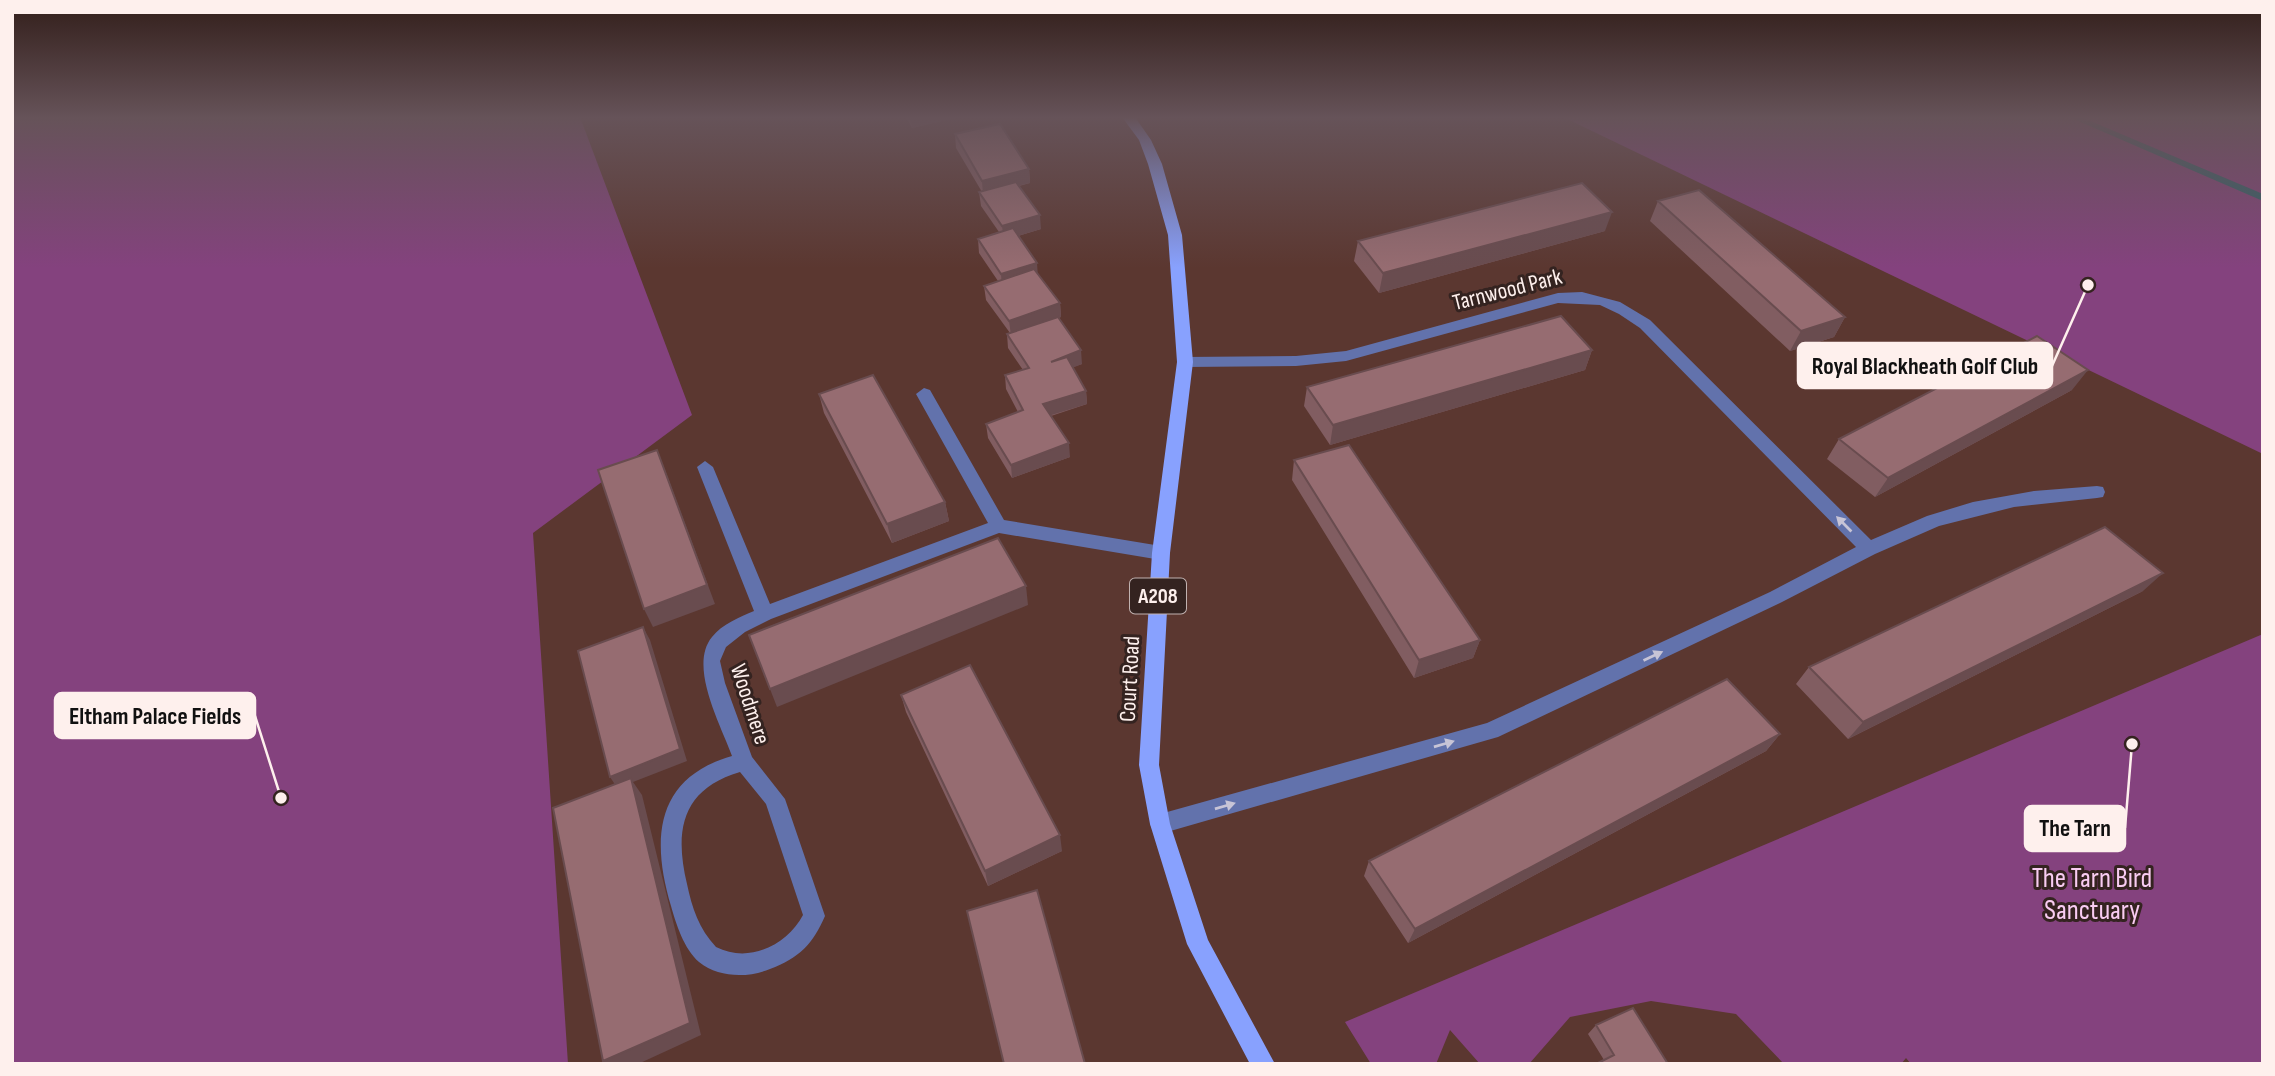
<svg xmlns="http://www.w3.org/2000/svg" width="2275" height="1076" font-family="'Sofia Sans Condensed',sans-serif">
	<rect width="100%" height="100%" fill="#5b3730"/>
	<path fill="#84427e" d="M12,117H580L692,415L533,533L568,1064H12Z
		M1563,117H2263V454Z
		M2263,634V1064H1911L1906,1058L1901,1064H1784L1736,1014L1651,1001L1570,1017L1529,1064H1480L1450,1030L1436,1064H1371L1345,1022Z"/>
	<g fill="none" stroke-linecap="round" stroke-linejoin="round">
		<path fill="#2d616b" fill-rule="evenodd" d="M2069,117H2081L2263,194V201Z"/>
		<path fill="#6272ac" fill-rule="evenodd" d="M1582,292L1620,302L1650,320L1871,540L1927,516L1973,502L2034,491L2097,486L2103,487L2105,492L2103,497L2097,498L2014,507L1939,526L1875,554L1782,602L1498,737L1160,834L1153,831L1150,824L1153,817L1160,814L1487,723L1770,592L1856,547L1640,328L1619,314L1600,305L1558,303L1346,361L1296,366L1185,367L1177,362L1185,357L1296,356L1346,351L1558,293Z
			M924,388L930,390L1004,520L1161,546L1167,548L1170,553L1167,558L1161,560L999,533L771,619L745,632L726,647L720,661L725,683L752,757L785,799L825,916C813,944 799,958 770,969C748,978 719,978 699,962C684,949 676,924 671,906C651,839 655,778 732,756C721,725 688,666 712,637C722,624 740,617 754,611L697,467L705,461L713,467L770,604L988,523L916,394ZM740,772L766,804L803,915C787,945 749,964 716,947C699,929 692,908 687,884C674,830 682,789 740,772Z"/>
		<path fill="#88a1fe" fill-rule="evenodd" d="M1122,117H1135L1151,140L1162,164L1182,235L1193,362L1170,553L1159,765L1170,824L1208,940L1275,1064H1250L1187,944L1150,824L1139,765L1152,553L1177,362L1168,235L1148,164L1139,140Z"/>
	</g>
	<path fill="#815d61" d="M906,117H959L912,128Z
		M955,134L1029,169L1030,183L1019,186L1041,229L1018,236L1038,274L1060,303L1061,317L1058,318L1082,364L1073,367L1086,391L1087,404L1051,416L1070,457L1012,478L988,438L986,424L1018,412L1006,389L1005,375L1023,370L1008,348L1007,334L1010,333L986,300L984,286L998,281L979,253L978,239L999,232L981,206L979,192H982L956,148Z
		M1658,201L1845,317L1834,337L1790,351L1650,221Z
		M1605,231L1379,293L1354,261L1358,241Z
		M1592,350L1585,370L1330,445L1304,406L1307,387Z
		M2072,390L1875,497L1827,459L1839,439Z
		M819,394L945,502L949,521L892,543L824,413Z
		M1294,460L1480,640L1473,658L1414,678L1292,480Z
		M2143,591L1848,739L1796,684L1809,667Z
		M901,695L1062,851L988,886L906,712Z
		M1780,734L1766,751L1408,943L1364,876L1369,861Z
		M1596,1025L1668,1064L1604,1060L1588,1034Z"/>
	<path fill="#694c4f" d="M910,117H959L912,128Z
		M1029,169L1030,183L983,194L982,181Z
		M1612,212L1605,231L1379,293L1383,273Z
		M1040,215L1041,229L1004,240L1002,226Z
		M1037,263L1038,277L1002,288L1001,274Z
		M1060,303L1061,317L1011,335L1009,321Z
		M1845,317L1834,337L1790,351L1801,331Z
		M1081,350L1082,364L1052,376L1051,362Z
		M1592,350L1585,370L1330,445L1333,425Z
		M2088,370L2072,390L1875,497L1888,478Z
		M1086,391L1087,404L1045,417L1043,404Z
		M1069,443L1070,457L1012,478L1011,465Z
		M657,450L665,470L715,604L653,627L644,609Z
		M945,502L949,521L892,543L887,524Z
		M2163,573L2143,591L1848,739L1863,722Z
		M1026,586L1028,605L777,707L770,689Z
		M643,627L650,640L687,761L633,782L642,795L701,1035L638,1064H606L603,1061L618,789L610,777Z
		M1480,640L1473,658L1414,678L1419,660Z
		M1780,734L1766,751L1408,943L1415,929Z
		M1060,835L1062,851L988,886L985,871Z"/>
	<path fill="#966c71" stroke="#694c4f" stroke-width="2" d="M1000,124L1029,169L982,181L955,134Z
		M1016,182L1040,215L1002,226L979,192Z
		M1582,183L1612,212L1383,273L1358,241Z
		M1699,190L1845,317L1801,331L1658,201Z
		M1013,228L1037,263L1001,274L978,239Z
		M1034,269L1060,303L1009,321L984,286Z
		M1561,316L1592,350L1333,425L1307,387Z
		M1058,317L1081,350L1051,362L1067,357L1086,391L1043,404L1069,443L1011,465L986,424L1023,410L1005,375L1029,368L1007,334Z
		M2037,336L2088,370L1888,478L1839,439Z
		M873,375L945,502L887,524L819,394Z
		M1349,445L1480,640L1419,660L1294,460Z
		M657,450L707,585L644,609L598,470Z
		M2105,527L2163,573L1863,722L1809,667Z
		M998,538L1026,586L770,689L749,635Z
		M643,627L680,749L610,777L578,651Z
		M970,665L1060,835L985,871L901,695Z
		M1727,679L1780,734L1415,929L1369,861Z
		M631,778L690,1023L603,1061L553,808Z
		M1037,890L1085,1064H1004L967,911Z
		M1633,1008L1668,1064H1596L1614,1055L1596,1025Z"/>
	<defs><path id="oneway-solid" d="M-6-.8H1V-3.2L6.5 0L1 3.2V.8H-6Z" transform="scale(1.75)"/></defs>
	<g fill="#c7c4d6">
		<use href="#oneway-solid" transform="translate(1844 524) rotate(-135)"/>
		<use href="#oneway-solid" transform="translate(1653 656) rotate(-25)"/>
		<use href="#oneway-solid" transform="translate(1444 744) rotate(-16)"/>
		<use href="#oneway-solid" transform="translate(1225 806) rotate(-16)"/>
	</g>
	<linearGradient id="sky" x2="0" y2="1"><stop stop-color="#321e1a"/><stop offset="0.44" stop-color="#665359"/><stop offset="1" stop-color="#665359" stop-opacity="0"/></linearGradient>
	<rect width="2275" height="268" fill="url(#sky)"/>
	<g text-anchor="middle" stroke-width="6" stroke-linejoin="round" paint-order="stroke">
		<rect fill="#342320" stroke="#c1b2b0" stroke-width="2" x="1130" y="578.5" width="56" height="35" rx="5"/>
		<g font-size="21" font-weight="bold" fill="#fef0ed">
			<text x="1158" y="603">A208</text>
		</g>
		<g font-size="23" fill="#fef0ed" stroke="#342320">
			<text transform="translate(1507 289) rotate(-14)" y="8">Tarnwood Park</text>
			<text transform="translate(1129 679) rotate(-87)" y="8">Court Road</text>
			<text transform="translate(751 704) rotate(72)" y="8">Woodmere</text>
		</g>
		<g font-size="28" fill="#f9ccf2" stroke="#342320">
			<text x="2092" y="887">The Tarn Bird<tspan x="2092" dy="32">Sanctuary</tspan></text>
		</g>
	</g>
	<path fill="none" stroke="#fef0ed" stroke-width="2.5" d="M2088 285L2052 366M281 798L255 716M2132 744L2125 828"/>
	<g fill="#fef0ed" stroke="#342320" stroke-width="2.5">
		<circle cx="2088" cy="285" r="7"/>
		<circle cx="281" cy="798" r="7"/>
		<circle cx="2132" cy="744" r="7"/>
	</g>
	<g fill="#fef0ed" stroke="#fef0ed" stroke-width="2.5">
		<rect x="1798" y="343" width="254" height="45" rx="7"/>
		<rect x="55" y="693" width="200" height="45" rx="7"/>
		<rect x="2025" y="806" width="100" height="45" rx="7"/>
	</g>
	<g font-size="24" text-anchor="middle" font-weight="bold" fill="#111">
		<text x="1925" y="374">Royal Blackheath Golf Club</text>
		<text x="155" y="724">Eltham Palace Fields</text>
		<text x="2075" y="836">The Tarn</text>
	</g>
	<rect width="2275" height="1076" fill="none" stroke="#fef0ed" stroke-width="28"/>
</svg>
